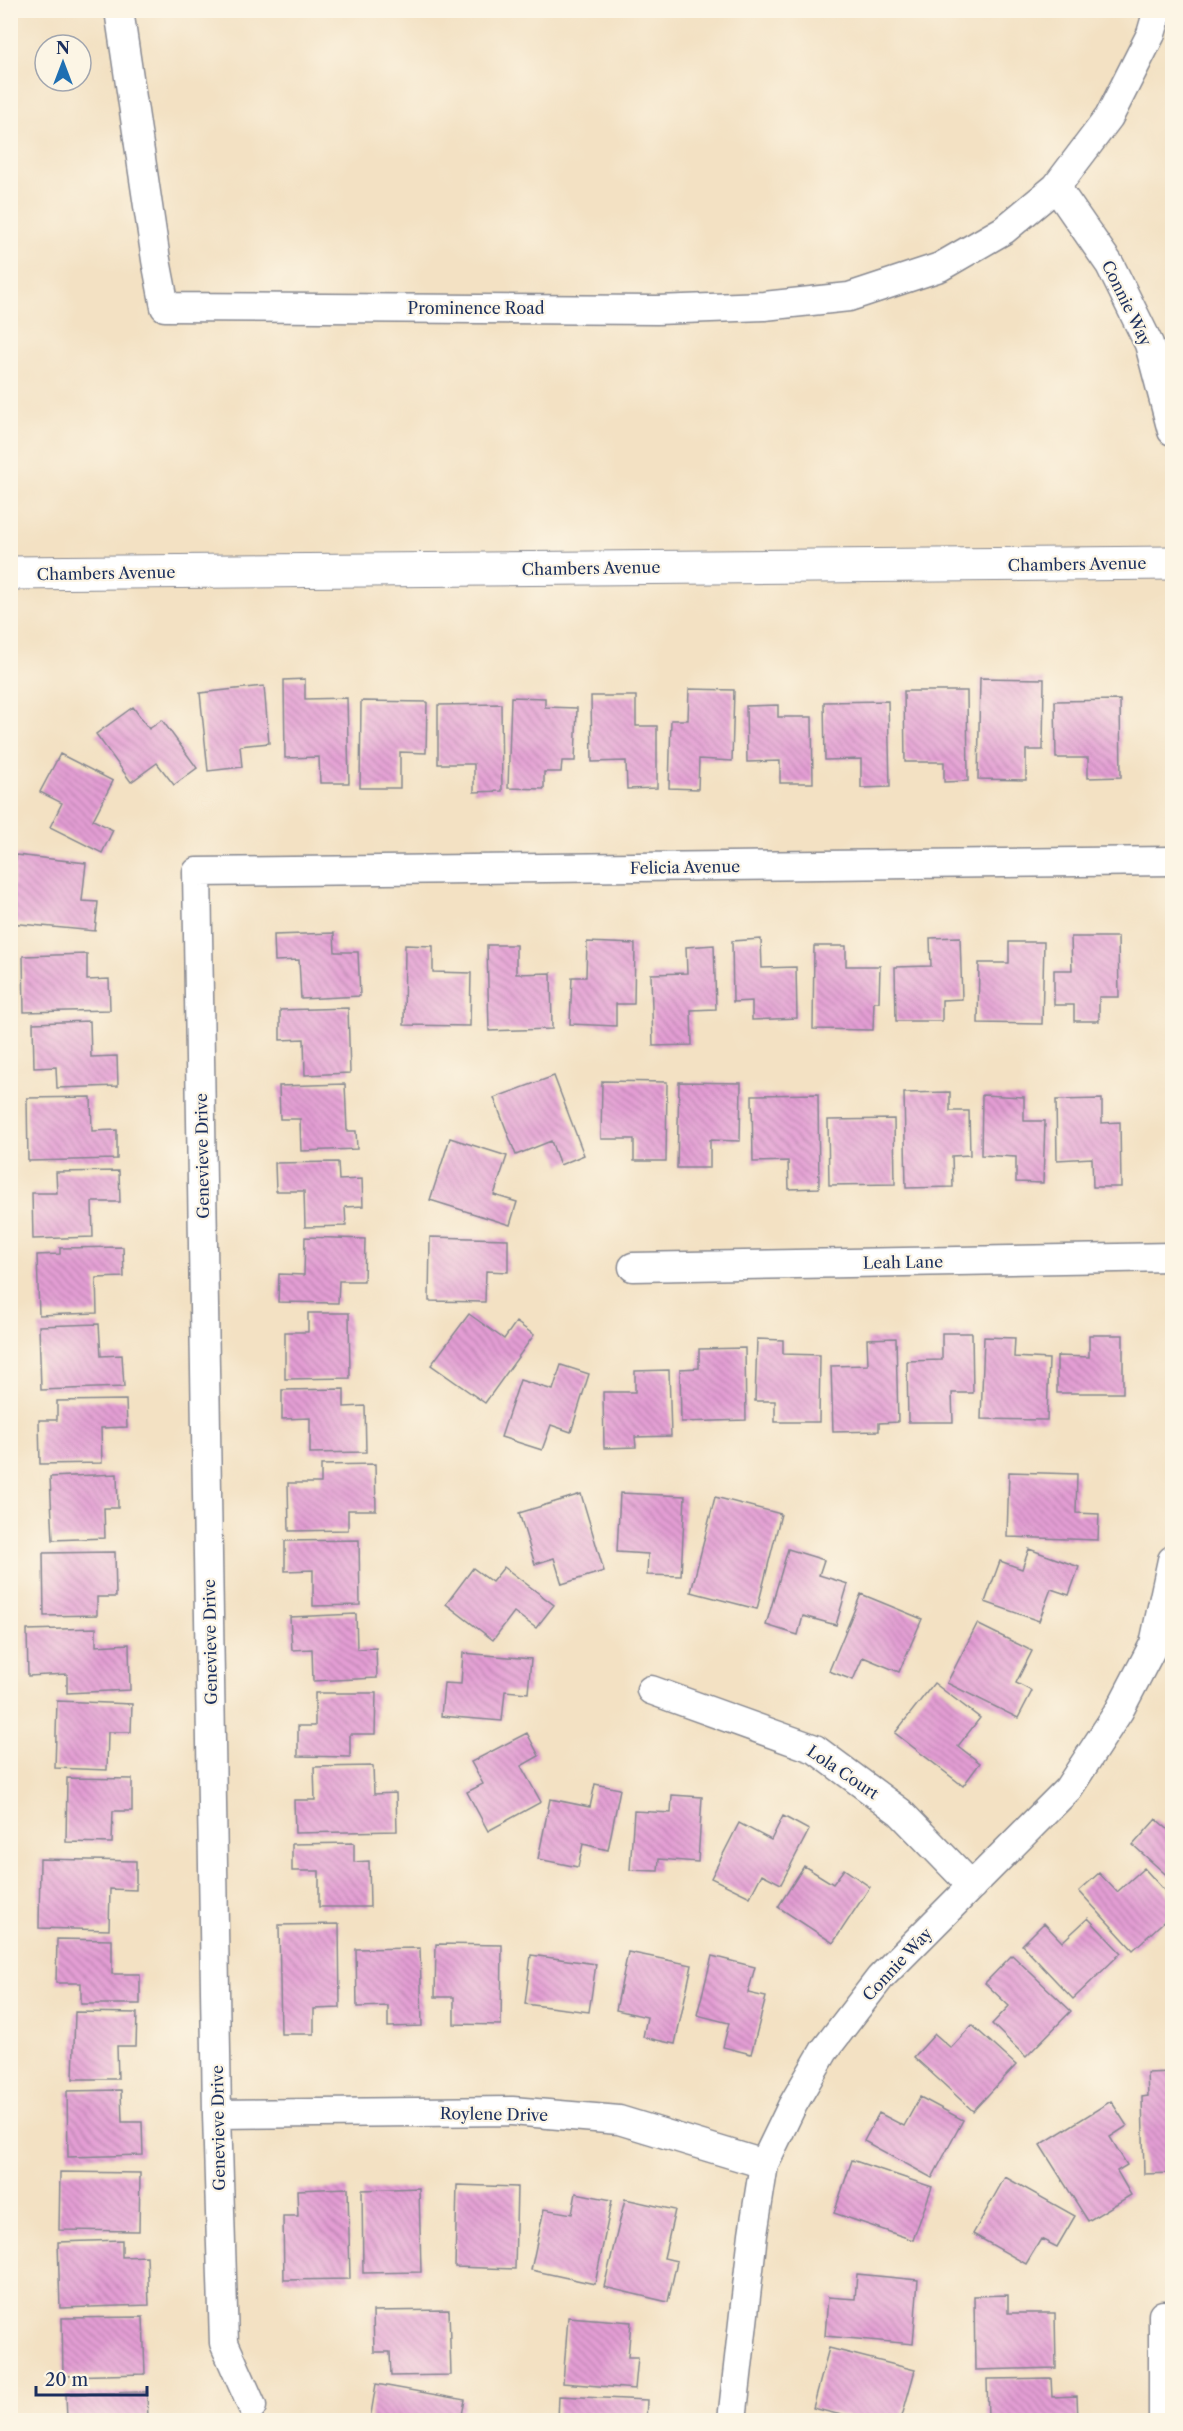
<svg xmlns="http://www.w3.org/2000/svg" width="1183" height="2431" font-family="'Libre Caslon Text',serif">
	<defs>
		<pattern id="building-back-hatch" width="6" height="6" patternUnits="userSpaceOnUse" patternTransform="scale(1.5)"><rect width="6" height="6" fill="#e49ed4"/><path d="M-1 5l2 2M0 0l6 6M5-1l2 2" fill="none" stroke="#b881af"/></pattern>
	</defs>
	<rect width="100%" height="100%" fill="#fcf5e5"/>
	<filter id="ink" filterUnits="userSpaceOnUse"><feTurbulence type="fractalNoise" baseFrequency=".0167" numOctaves="2"/><feDisplacementMap in="SourceGraphic" scale="12" xChannelSelector="R" yChannelSelector="G"/><feConvolveMatrix kernelMatrix="1 2 1 2 8 2 1 2 1" color-interpolation-filters="sRGB"/></filter>
	<filter id="wash" filterUnits="userSpaceOnUse"><feTurbulence type="fractalNoise" baseFrequency=".008" numOctaves="4" result="noise"/><feDisplacementMap in="SourceGraphic" scale="24" xChannelSelector="R" yChannelSelector="G"/><feGaussianBlur stdDeviation="1.35" result="paint"/><feColorMatrix in="noise" values="0 0 0 0 0 0 0 0 0 0 0 0 0 0 0 0 0 1.4 0 .05"/><feComposite in="paint" operator="in"/></filter>
	<g filter="url(#wash)">
		<rect width="100%" height="100%" fill="#f3e1c3"/>
		<g id="blocks">
			<path fill="url(#building-back-hatch)" d="M980,678L1044,679L1043,750H1026V780L978,779Z
				M305,679V699L347,698L349,783H320L319,757L285,758L284,680Z
				M264,686L269,743L240,746L242,767L208,771L200,693Z
				M689,689L734,690L732,761L699,759L698,789L669,788L671,720H688Z
				M904,691H967L968,781L944,782V762H905Z
				M591,696H636V726H657V788L627,789L626,761L592,762Z
				M511,697L545,698V707L577,708L575,761H562L561,772H544V789L508,788Z
				M1120,700L1121,777L1088,778V758H1056L1055,701Z
				M361,701L427,702L426,753L400,752V788H360Z
				M888,701L890,787L861,788V759L825,760L824,702Z
				M501,704L502,791L474,792V764H438V705Z
				M778,705V717H812L813,783H780V761L747,762L746,706Z
				M133,707L149,729L162,720L197,768L174,785L157,763L131,782L96,734Z
				M60,754L113,781L93,820L113,830L102,853L50,827L62,803L40,792Z
				M16,855L86,863L82,901L98,902L95,931L10,923Z
				M334,933L335,952H358L360,996L301,999L299,960L275,961L274,935Z
				M960,937L962,999L942,1000V1021H896L895,967L931,966L930,938Z
				M1071,937H1118L1119,997H1099V1021H1074V1005H1054V970H1072Z
				M761,939L762,968L796,967L797,1018L752,1020V1001L733,1002L732,941Z
				M587,942L635,944L634,1004H616V1026L570,1024L572,977H586Z
				M1009,942H1044L1042,1024L978,1023L979,963H1009Z
				M405,945L433,946V972L471,973L470,1026L404,1025Z
				M487,945H516V974L551,973L552,1029L489,1031Z
				M714,945L716,1009L691,1010L692,1045L653,1046L651,974L687,973L686,947Z
				M814,946H846V966H880L879,1002H874L873,1030L813,1029Z
				M87,954V980L109,979L110,1010L24,1012L23,956Z
				M348,1008L350,1073L305,1075L304,1039L280,1040V1010Z
				M90,1021L91,1057L117,1056L118,1086L57,1088L56,1067L34,1068L33,1023Z
				M554,1076L584,1155L560,1165L551,1141L516,1155L494,1098Z
				M602,1081L667,1082L666,1161H634V1139H601Z
				M679,1082L741,1083L740,1141L710,1140V1168H677Z
				M345,1084L347,1131H356L357,1149L301,1151L300,1119H280L279,1086Z
				M950,1092V1111H969L970,1155L952,1156L953,1187L906,1188L904,1093Z
				M818,1094L819,1188L789,1189L788,1161L753,1162L752,1095Z
				M982,1095L1024,1097V1121H1045L1043,1183L1016,1182V1157L981,1155Z
				M91,1097L92,1131L117,1130V1159L28,1161L27,1098Z
				M1102,1099V1123L1120,1122L1121,1187H1093L1092,1158L1057,1160L1056,1100Z
				M894,1119L895,1184L829,1185L828,1120Z
				M450,1138L507,1156L494,1195L517,1202L510,1225L430,1200Z
				M338,1162L339,1180L362,1179L363,1206L345,1207L346,1226L305,1227L304,1191H276L275,1163Z
				M119,1171L120,1202H92L93,1237L33,1239L32,1193H57L56,1172Z
				M305,1237L365,1239L364,1281H339L338,1303L278,1302L279,1274L304,1275Z
				M430,1237L508,1239V1272L486,1271L485,1302L429,1301Z
				M123,1247L124,1277L96,1278L97,1313L39,1315L37,1255L60,1254V1248Z
				M308,1313H349L350,1378L285,1379V1332H308Z
				M469,1314L504,1339L516,1322L534,1335L485,1403L431,1365Z
				M99,1324L101,1356L122,1355L124,1387L41,1390L39,1326Z
				M942,1333H972L973,1393H952L953,1422H908L907,1361L942,1360Z
				M1089,1335H1123V1393H1057V1356L1089,1357Z
				M984,1337L1015,1338L1014,1357L1049,1359L1047,1420L981,1419Z
				M896,1338L898,1422L879,1423V1431L833,1432L831,1366L868,1365L867,1339Z
				M757,1339L783,1340V1354L820,1355L819,1422H775V1401H755Z
				M745,1348L746,1420L681,1422L680,1369L699,1368V1349Z
				M561,1365L589,1374L571,1432L551,1425L542,1450L501,1437L520,1380L553,1390Z
				M669,1370L671,1436L635,1437L636,1447L604,1448L603,1392H635V1371Z
				M344,1389V1407L365,1406L366,1452L310,1453V1418L282,1419V1390Z
				M126,1400L127,1427L101,1428L102,1463L40,1464L39,1420H57V1401Z
				M375,1464L376,1510H348V1530L289,1531L288,1483H321V1465Z
				M1009,1472L1077,1474L1076,1513L1099,1514L1098,1540L1007,1537Z
				M117,1474L118,1508H104L105,1538L53,1540L50,1477Z
				M620,1493L685,1496L681,1576L647,1575L648,1554L617,1552Z
				M581,1494L604,1571L562,1584L554,1558L535,1564L519,1513Z
				M715,1497L781,1514L757,1609L691,1592Z
				M359,1540L360,1605L313,1606V1570L285,1571V1541Z
				M788,1549L824,1560L819,1575L848,1584L836,1625L803,1616L798,1635L766,1625Z
				M1029,1549L1079,1567L1069,1595L1051,1589L1039,1621L985,1602L1000,1561L1022,1569Z
				M115,1552L116,1597H97V1615L44,1616L43,1553Z
				M504,1567L554,1605L536,1628L514,1612L493,1640L446,1604L473,1568L492,1582Z
				M861,1594L922,1619L899,1672L863,1657L853,1680L829,1671Z
				M356,1614L357,1649L376,1648L377,1678L313,1681L312,1649L292,1650L290,1617Z
				M977,1624L1032,1651L1016,1683L1032,1691L1018,1718L947,1683Z
				M96,1628V1646L129,1644L130,1690L67,1693V1674L28,1676L27,1630Z
				M463,1653L531,1659L528,1693L505,1691L502,1721L441,1716L444,1683L461,1684Z
				M934,1683L980,1718L958,1746L980,1763L963,1786L895,1733Z
				M315,1693H376L375,1734H350V1757L298,1756V1726H315Z
				M57,1701L132,1704L131,1732H108L107,1770L55,1768Z
				M527,1733L539,1756L521,1766L541,1802L488,1831L467,1792L483,1784L471,1762Z
				M373,1766L374,1794L396,1793L397,1831L295,1833L294,1800H315L314,1767Z
				M67,1778L132,1779V1811H113L112,1843L66,1842Z
				M595,1784L620,1789L608,1850L583,1844L578,1867L538,1859L550,1799L590,1807Z
				M672,1795L702,1797L698,1862L659,1859L658,1871L630,1870L634,1811L671,1813Z
				M783,1816L809,1830L781,1884L762,1874L750,1897L711,1878L739,1823L771,1840Z
				M1156,1819L1171,1832L1172,1830V1880L1133,1845Z
				M354,1843V1862L369,1861L370,1907H319V1871H292V1844Z
				M40,1859L136,1861V1890L110,1889L109,1930L39,1928Z
				M804,1866L833,1884L844,1869L870,1887L833,1943L778,1907Z
				M1144,1868L1172,1899V1914L1133,1950L1079,1891L1099,1873L1117,1892Z
				M1088,1918L1121,1953L1073,1999L1022,1945L1044,1923L1062,1942Z
				M339,1924L340,2008L314,2009V2034H281L279,1925Z
				M57,1939L112,1940V1974H140V2004H81V1983H56Z
				M436,1944L502,1945L501,2025L454,2024V1997H435Z
				M420,1948L422,2026L388,2027V2006L357,2007L356,1949Z
				M628,1952L692,1965L675,2044L643,2037L647,2017L616,2010Z
				M531,1955L596,1964L589,2012L525,2004Z
				M1012,1955L1071,2011L1026,2057L992,2024L1009,2006L985,1983Z
				M712,1956L755,1967L748,1993L766,1997L751,2054L723,2047L729,2023L697,2015Z
				M75,2012L137,2013L136,2046H117L118,2079H73Z
				M972,2025L1016,2065L973,2111L914,2057L935,2034L951,2048Z
				M1172,2072V2173L1144,2174L1142,2097L1148,2096L1147,2073Z
				M121,2090L122,2122H142L143,2155L68,2157L67,2091Z
				M920,2097L963,2120L932,2178L864,2141L879,2113L904,2126Z
				M1111,2101L1127,2126L1110,2137L1127,2165L1117,2171L1131,2195L1088,2221L1040,2145Z
				M852,2160L932,2187L913,2240L834,2213Z
				M60,2172L140,2173L139,2231L59,2230Z
				M1005,2177L1075,2216L1057,2247L1041,2239L1026,2264L973,2234Z
				M457,2185L517,2187L515,2269L455,2267Z
				M348,2188L350,2279L284,2280L283,2216H298L297,2190Z
				M419,2188L421,2272L363,2273L362,2190Z
				M576,2193L612,2200L595,2284L531,2270L544,2209L572,2214Z
				M625,2199L675,2210L664,2258L677,2261L668,2302L604,2287Z
				M122,2240V2257L147,2256L149,2305L60,2308L58,2242Z
				M857,2274L918,2280L913,2344L825,2336L828,2297L855,2299Z
				M1008,2295V2313H1055L1056,2368L975,2370L974,2296Z
				M449,2310L451,2375L391,2376L390,2352H374L373,2311Z
				M143,2317L145,2374L63,2376L62,2318Z
				M568,2317L631,2322L628,2357H638L635,2389L563,2383Z
				M829,2348L915,2370L901,2420H861L813,2408Z
				M1051,2378L1052,2397L1077,2396L1078,2420H988L987,2379Z
				M376,2384L465,2400L461,2420H370Z
				M147,2392L148,2420H67L66,2394Z
				M559,2396L647,2400L646,2420H558Z"/>
		</g>
	</g>
	<g filter="url(#ink)">
		<use href="#blocks" fill-opacity="0" stroke="#878890" stroke-width="1.5"/>
		<g fill="none" stroke-linecap="round" stroke-linejoin="round">
			<g stroke="#878890" stroke-width="31">
				<path id="minor" d="M119,10L156,260L165,307L657,310L764,306L849,297L940,267L1004,230L1056,187L1109,117L1151,34L1158,10
					M1056,187L1110,265L1149,344L1172,431
					M633,1267L1172,1257
					M651,1690L815,1749L900,1812L972,1886
					M217,2114L512,2111L619,2120L764,2164
					M252,2406L224,2343L217,2114L197,872L1172,861
					M732,2420L753,2234L764,2164L792,2106L824,2051L880,1978L1068,1789L1119,1711L1154,1644L1172,1560
					M1163,2420V2315"/>
			</g>
			<g stroke="#878890" stroke-width="35">
				<path id="tertiary" d="M10,573L1172,563"/>
			</g>
			<use href="#minor" stroke="#fff" stroke-width="28"/>
			<use href="#tertiary" stroke="#fff" stroke-width="33"/>
		</g>
	</g>
	<g text-anchor="middle" stroke-width="4.5" stroke-linejoin="round" paint-order="stroke">
		<g font-size="16" fill="#1b2f5e" stroke="#fcf5e5">
			<text transform="translate(1127 303) rotate(64)" y="6">Connie Way</text>
			<text x="476" y="314">Prominence Road</text>
			<text transform="translate(1077 564) rotate(-1)" y="6">Chambers Avenue</text>
			<text transform="translate(591 568) rotate(-1)" y="6">Chambers Avenue</text>
			<text transform="translate(106 573) rotate(-1)" y="6">Chambers Avenue</text>
			<text transform="translate(685 867) rotate(-1)" y="6">Felicia Avenue</text>
			<text transform="translate(202 1156) rotate(-91)" y="6">Genevieve Drive</text>
			<text transform="translate(903 1262) rotate(-1)" y="6">Leah Lane</text>
			<text transform="translate(210 1642) rotate(-91)" y="6">Genevieve Drive</text>
			<text transform="translate(843 1772) rotate(34)" y="6">Lola Court</text>
			<text transform="translate(897 1964) rotate(-47)" y="6">Connie Way</text>
			<text transform="translate(494 2114) rotate(1)" y="6">Roylene Drive</text>
			<text transform="translate(218 2128) rotate(-91)" y="6">Genevieve Drive</text>
		</g>
	</g>
	<rect width="1183" height="2431" fill="none" stroke="#fcf5e5" stroke-width="36"/>
	<g transform="translate(63 63)"><circle r="28" fill="#fcf5e5" stroke="#a2a6af" stroke-width="1.5"/>
	<path d="M0-4.5L10 22L0 15L-10 22Z" fill="#1f6fb2"/>
	<text y="-9" font-size="16" font-weight="bold" text-anchor="middle" fill="#1b2f5e">N</text>
	</g>
	<path d="M36 2386v9h111v-9" fill="none" stroke="#1b2f5e" stroke-width="3"/>
	<text x="45" y="2386" font-size="18" fill="#1b2f5e" stroke="#fcf5e5" stroke-width="4.5" paint-order="stroke">20 m</text>
</svg>
